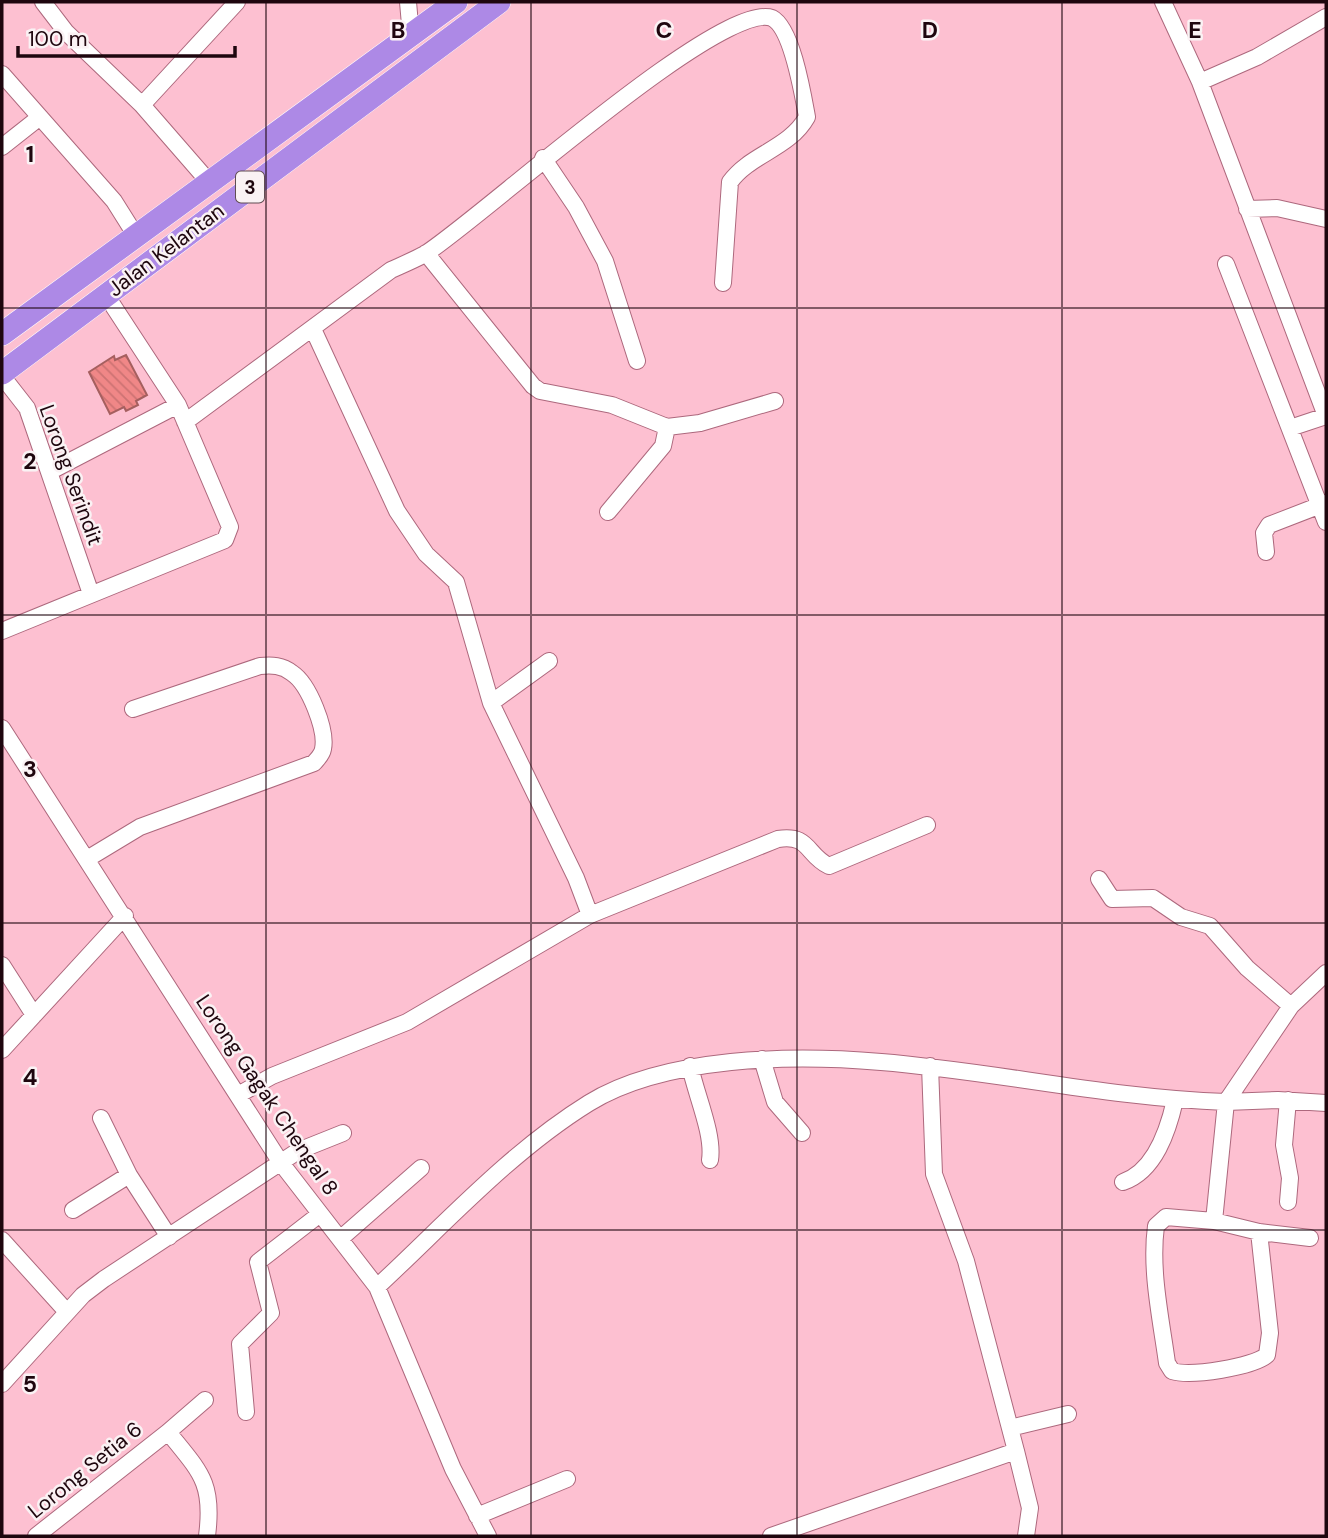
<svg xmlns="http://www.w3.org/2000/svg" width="1328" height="1538" font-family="'DM Sans',sans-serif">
	<defs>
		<pattern id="building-back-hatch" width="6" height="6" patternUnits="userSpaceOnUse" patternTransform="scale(1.75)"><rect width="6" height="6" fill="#f08787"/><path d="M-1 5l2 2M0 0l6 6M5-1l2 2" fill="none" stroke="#cd7373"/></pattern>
	</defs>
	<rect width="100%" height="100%" fill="#fdc0d1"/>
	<path fill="url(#building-back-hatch)" stroke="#a55f5f" stroke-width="2" d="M126,355L147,395L136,401L138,405L126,411L124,407L110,414L89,372L114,356L115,360Z"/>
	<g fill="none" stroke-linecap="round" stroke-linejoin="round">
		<g stroke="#ad687d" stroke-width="18">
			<path id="minor" d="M43,2L66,32L142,105L209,182
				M408,2L411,36
				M1163,2L1200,82L1326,416
				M2,74L114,201L136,236
				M1200,82L1257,57L1326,17
				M142,105L237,2
				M2,147L40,117
				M543,158L576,207L605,261L637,361
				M1247,209L1277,208L1326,219
				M426,253L533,386L540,391L612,405L667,427L663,446L608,512
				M1226,264L1326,522
				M313,329L397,511L426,554L456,582L491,703
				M2,376L27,408L91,594
				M185,422L391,270C402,265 414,260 425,254C478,221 720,0 772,18C792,28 803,95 807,117C789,149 750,154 730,182L723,283
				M667,427L700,423L775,401
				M1290,428L1326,416
				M49,472L178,405
				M1266,552L1264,533L1269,525L1326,503
				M2,631L225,540L230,527L178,405L106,295
				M2,728L281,1163L377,1287L453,1469L488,1536
				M87,859L140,827L314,763C318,758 322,755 323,749C327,730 309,684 292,673C282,665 272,665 260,666L133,709
				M1099,879L1112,899L1153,898L1181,917L1210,926L1247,968L1291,1006
				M590,915L778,839C810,834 806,855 829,866L927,825
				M2,965L34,1015
				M2,1050L125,916
				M762,1059L775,1102L802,1133
				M690,1066C696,1095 714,1134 710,1160
				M238,1095L272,1076L407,1022L590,915L576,878L491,703L549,661
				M1288,1100L1284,1145L1290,1178L1288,1202
				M101,1118L129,1175L169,1237
				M1123,1182C1155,1171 1168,1131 1175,1100
				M73,1210L129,1175
				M1214,1221L1259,1232L1310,1238
				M1259,1232L1270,1333L1267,1355C1253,1367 1191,1377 1172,1371L1167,1363C1161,1319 1150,1270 1156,1226L1166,1217L1214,1221L1226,1102L1278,1100L1326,1103
				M340,1239L421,1168
				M2,1240L67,1312
				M377,1287C445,1224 510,1152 589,1103C631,1077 683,1067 731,1062C902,1045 1057,1096 1226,1102L1291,1006L1326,973
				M2,1384L83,1295L104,1279L298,1151L343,1133
				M246,1412L240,1344L271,1313L258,1262L320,1214
				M1010,1428L1068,1414
				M168,1432L205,1400
				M1016,1451L1030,1508L1026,1536
				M477,1516L567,1479
				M36,1536L168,1432C200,1472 214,1482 207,1536
				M771,1536L1016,1451L966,1261L934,1174L930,1066"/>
		</g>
		<g stroke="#fff" stroke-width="24">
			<path id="highway" d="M2,334L456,2
				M2,373L499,2"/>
		</g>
		<use href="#minor" stroke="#fff" stroke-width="16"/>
		<use href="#highway" stroke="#ad89e6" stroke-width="23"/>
	</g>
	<path fill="none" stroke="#1e060e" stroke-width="2" stroke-opacity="0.55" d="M266,2V1536M531,2V1536M797,2V1536M1062,2V1536M2,308H1326M2,615H1326M2,923H1326M2,1230H1326"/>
	<g text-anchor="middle" stroke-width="5" stroke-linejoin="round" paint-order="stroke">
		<rect fill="#faf2f4" stroke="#604d53" stroke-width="2" x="236" y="171.5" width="28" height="31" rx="5"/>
		<g font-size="19" font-weight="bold" fill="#1e060e">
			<text x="250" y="194">3</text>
		</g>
		<g font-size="21" fill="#1e060e" stroke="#faf2f4">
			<text transform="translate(166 250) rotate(-37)" y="7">Jalan Kelantan</text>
			<text transform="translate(71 475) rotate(70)" y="7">Lorong Serindit</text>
			<text transform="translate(267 1095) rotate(56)" y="7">Lorong Gagak Chengal 8</text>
			<text transform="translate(85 1470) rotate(-39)" y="7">Lorong Setia 6</text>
		</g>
	</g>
	<g font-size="23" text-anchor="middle" font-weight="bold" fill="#1e060e" stroke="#faf2f4" stroke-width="5" stroke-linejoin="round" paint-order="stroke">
		<text x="398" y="38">B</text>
		<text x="664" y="38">C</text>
		<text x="930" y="38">D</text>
		<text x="1195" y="38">E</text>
		<text x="30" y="162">1</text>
		<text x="30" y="469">2</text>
		<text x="30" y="777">3</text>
		<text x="30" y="1085">4</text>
		<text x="30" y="1392">5</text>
	</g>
	<rect width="1328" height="1538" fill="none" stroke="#1e060e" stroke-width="7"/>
	<path d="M18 46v10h217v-10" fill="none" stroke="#1e060e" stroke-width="3.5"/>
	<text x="28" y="46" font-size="21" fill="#1e060e" stroke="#faf2f4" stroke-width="5" paint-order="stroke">100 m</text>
</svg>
